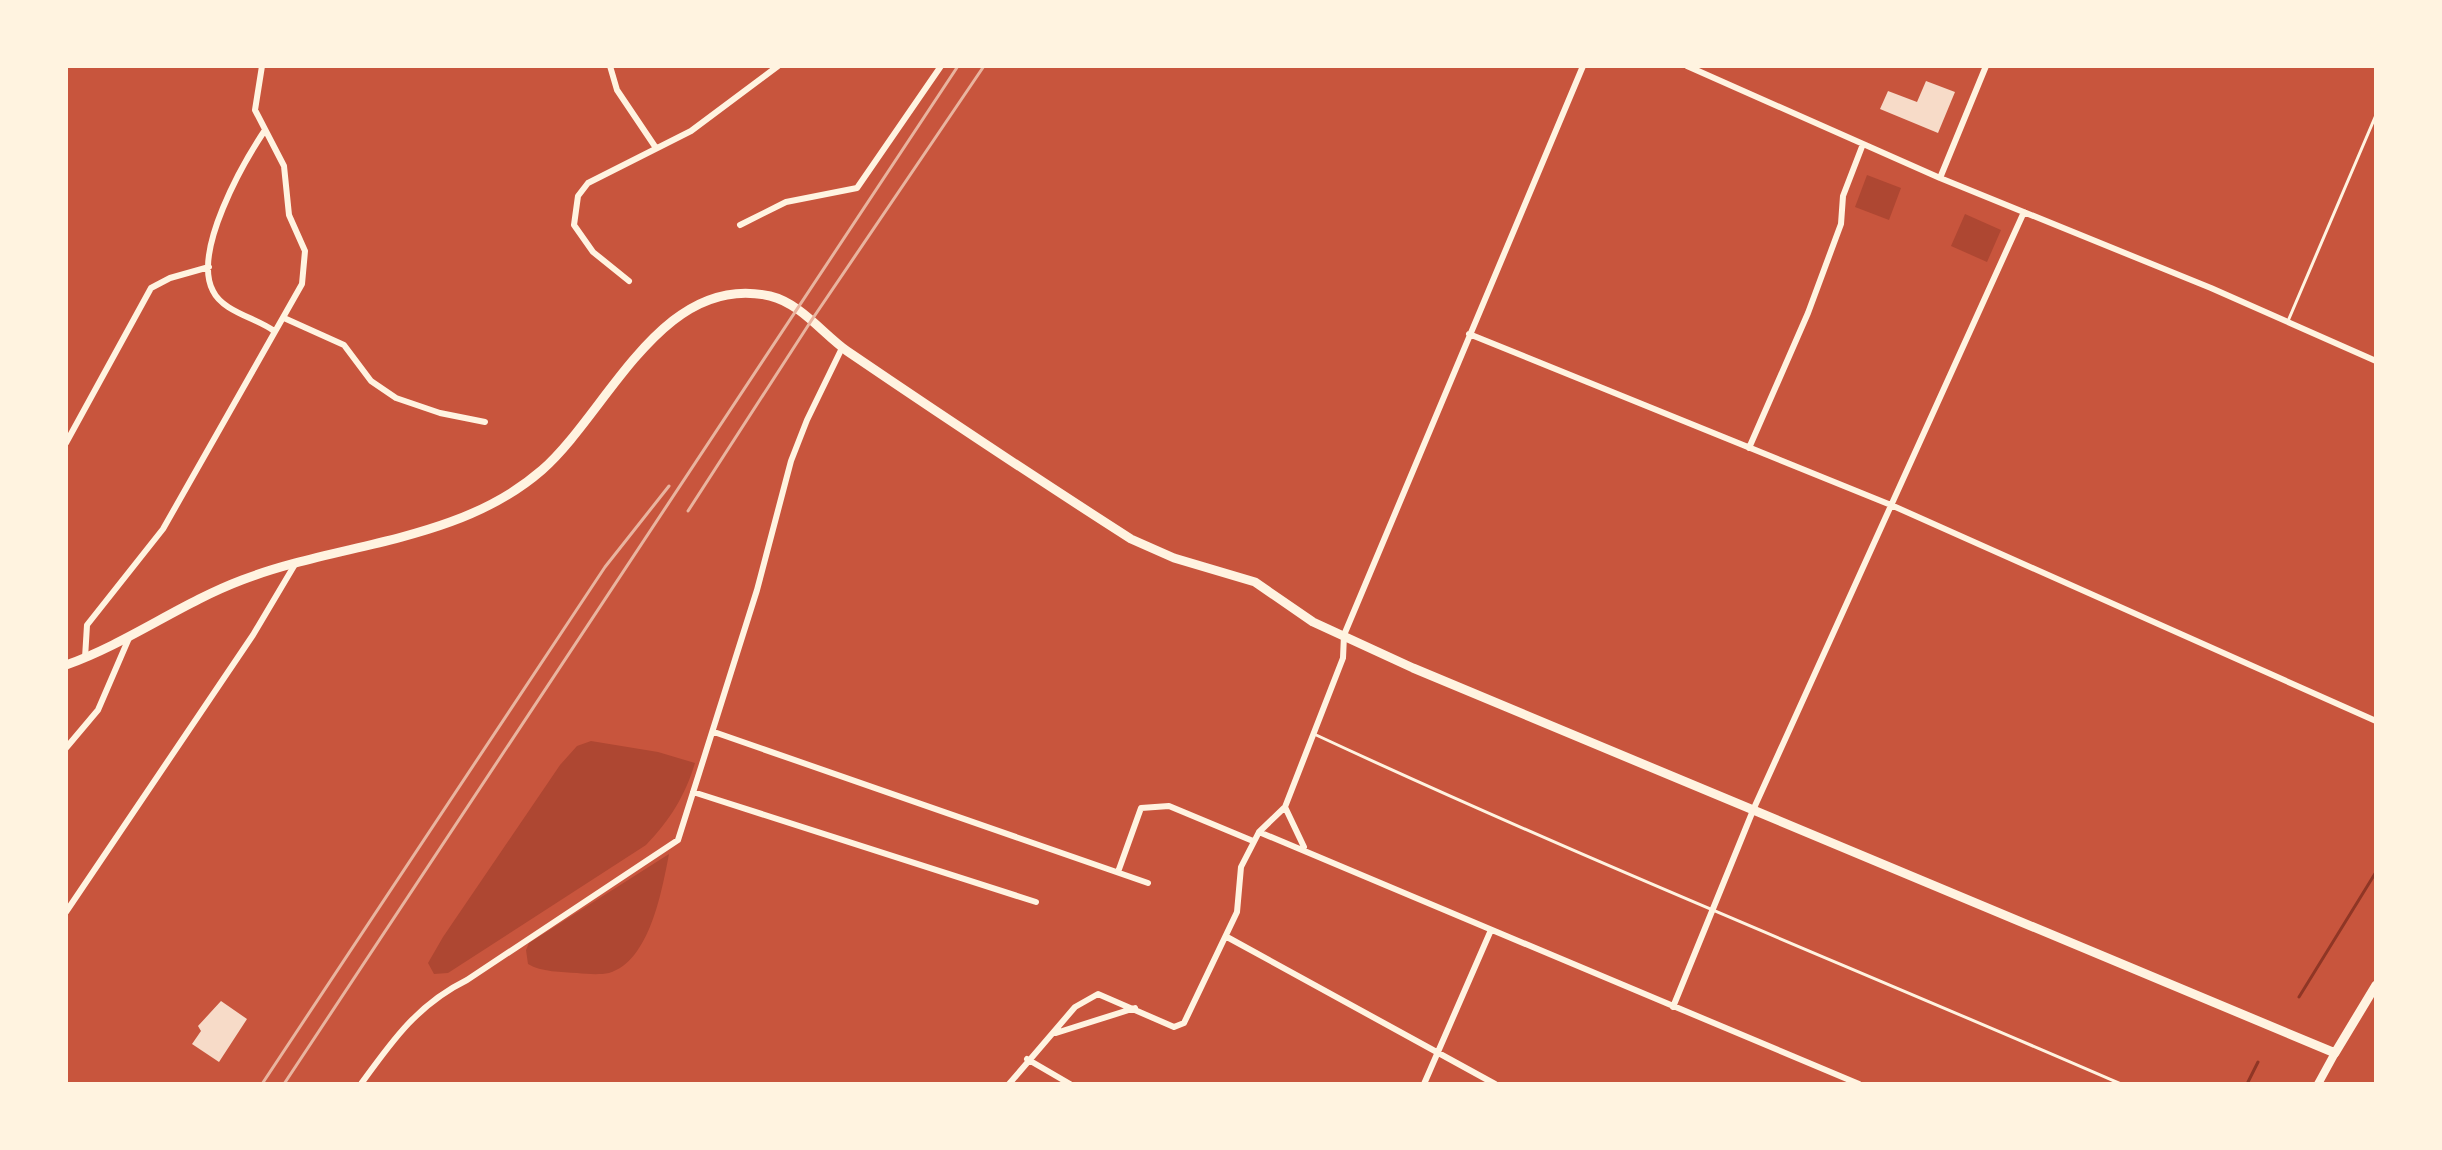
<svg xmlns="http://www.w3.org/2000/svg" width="2442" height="1150" font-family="'Work Sans',sans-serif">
	<rect width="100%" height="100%" fill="#c8553d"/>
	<path fill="#ae4732" d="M1867,175L1901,188L1889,220L1855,207Z
		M1965,214L2001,230L1987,262L1951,246Z
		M591,741L658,752L695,763C685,796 670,820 646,845L448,973L434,974L428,963L443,937L560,765L577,746Z
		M669,854C662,890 650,961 609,973C599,975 587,974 577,973C562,972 541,972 528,964L526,950L529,943Z"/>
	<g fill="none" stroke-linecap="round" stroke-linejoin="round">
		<path stroke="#8f3625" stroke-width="3" d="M2299,997L2376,872
			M2247,1084L2258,1062"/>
	</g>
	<path fill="#f7dbc8" d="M1926,81L1955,92L1938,133L1880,109L1888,91L1917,102Z
		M221,1001L247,1019L219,1062L192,1044L201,1031L198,1026Z"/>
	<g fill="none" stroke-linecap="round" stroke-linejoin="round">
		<path stroke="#fff3e0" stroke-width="3" d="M2288,321L2376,115
			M1314,734C1580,858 1852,967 2121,1084"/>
		<path stroke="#fff3e0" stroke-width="6" d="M610,66L617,90L656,148
			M1687,66L1940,178L2211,288L2376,361
			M265,130C243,163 192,252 213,291C223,312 257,318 274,331
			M1940,178L1986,66
			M740,225L786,202L857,188L941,66
			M629,281L593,252L574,225L578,196L588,183L691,131L778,66
			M284,318L344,345L371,381L396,398L440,413L485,422
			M1469,334L1891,505L2376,721
			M66,443L151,288L170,278L209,267
			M1749,448L1808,313L1841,224L1843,196L1863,144
			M85,658L87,625L163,529L302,284L305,251L289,215L284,166L255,110L262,66
			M714,732L1148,883
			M66,748L98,710L129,638
			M693,792L1036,902
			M1285,807L1304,847
			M1259,832L1859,1084
			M1118,872L1141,808L1169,806L1253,841
			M66,912L253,635L294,566
			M1227,937L1495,1084
			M1673,1007L1754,808L2024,212
			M1056,1033L1135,1008
			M1027,1059L1070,1084
			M361,1084C392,1041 418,1004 467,980L678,840L757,590L791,461L807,420L842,348
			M1009,1084L1075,1007L1098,994L1174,1027L1184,1023L1237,912L1241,867L1259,832L1285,807L1343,658L1344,635L1583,66
			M1424,1084L1491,930"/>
		<path stroke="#fff3e0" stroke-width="8" d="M2318,1084L2335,1053"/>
		<path stroke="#fff3e0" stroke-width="9" d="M66,665C128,643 181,603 242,580C341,542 458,543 542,470C608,412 662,271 770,296C800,303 823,334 847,351C941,415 1036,478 1131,539L1174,558L1255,582L1313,622L1413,668L2335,1053L2376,985"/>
		<path stroke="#e9b49f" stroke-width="3" d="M688,511L811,321L984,66
			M262,1084L605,567L669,486
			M284,1084L958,66"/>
	</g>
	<rect width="2442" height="1150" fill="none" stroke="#fff3e0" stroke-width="136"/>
</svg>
